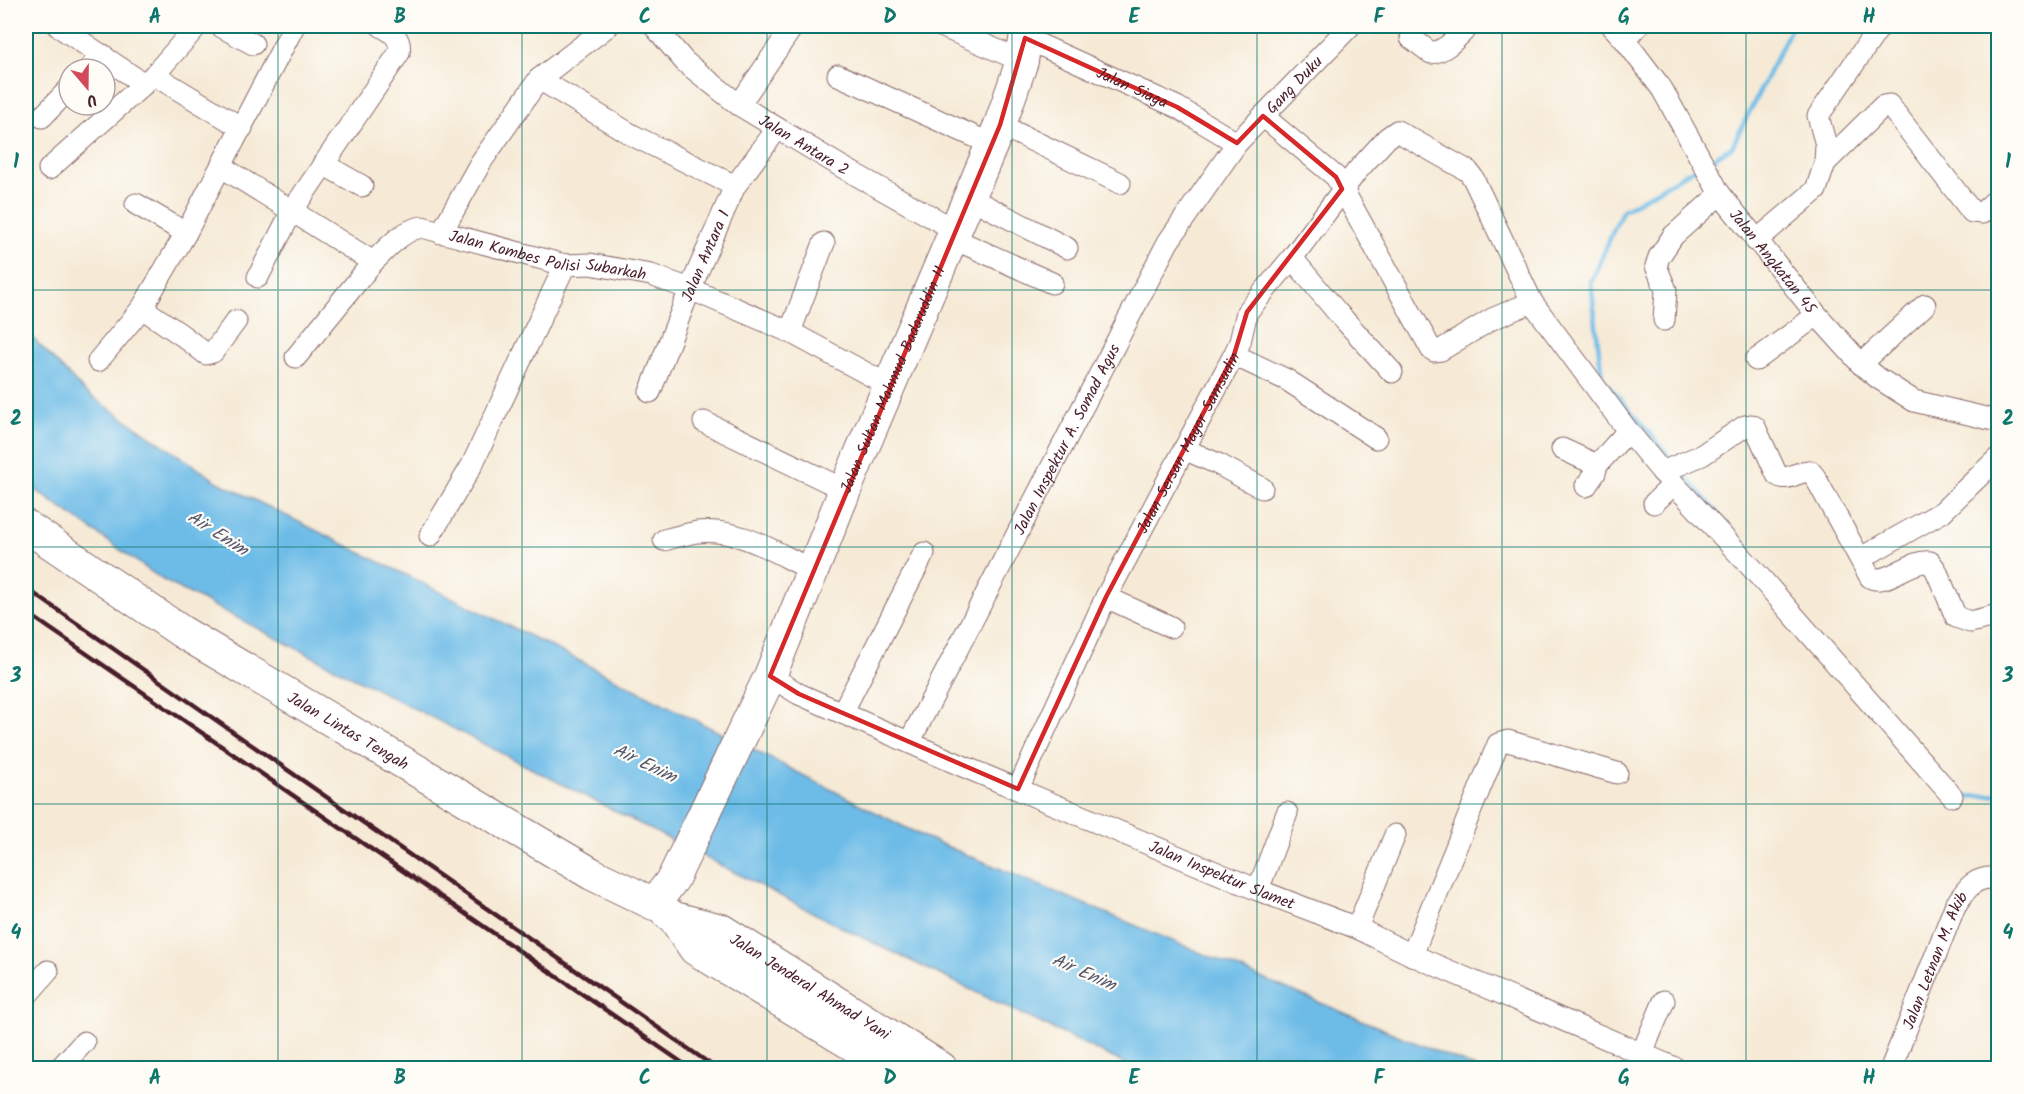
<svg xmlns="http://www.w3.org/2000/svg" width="2024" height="1094" font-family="Kalam,sans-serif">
	<rect width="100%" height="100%" fill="#fdfcf7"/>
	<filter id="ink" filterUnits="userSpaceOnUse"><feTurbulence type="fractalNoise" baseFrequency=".0167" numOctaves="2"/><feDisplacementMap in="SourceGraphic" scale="12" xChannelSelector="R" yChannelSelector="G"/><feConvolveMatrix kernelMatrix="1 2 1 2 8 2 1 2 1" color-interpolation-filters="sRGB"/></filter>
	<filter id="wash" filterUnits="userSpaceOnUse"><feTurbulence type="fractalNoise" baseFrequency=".008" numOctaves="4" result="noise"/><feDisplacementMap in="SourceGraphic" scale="24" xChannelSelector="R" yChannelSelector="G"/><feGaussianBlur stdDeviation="1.35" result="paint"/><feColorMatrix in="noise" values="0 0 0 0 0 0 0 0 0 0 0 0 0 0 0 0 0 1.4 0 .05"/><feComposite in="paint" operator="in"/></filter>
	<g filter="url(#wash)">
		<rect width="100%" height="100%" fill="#f6ead6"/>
		<path fill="#6dbce7" stroke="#5c6e89" stroke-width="1.5" d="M26,331L85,392L218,482L568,655L922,836L1476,1068H1134L851,932L163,580L26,483Z"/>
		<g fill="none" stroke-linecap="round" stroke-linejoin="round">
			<path stroke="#6dbce7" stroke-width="4.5" d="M1709,161L1732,147L1792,26
				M1673,461L1602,378L1591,282L1622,211L1699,166
				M1680,470L1749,550
				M1960,795L1961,797L1998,795"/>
		</g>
	</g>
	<g filter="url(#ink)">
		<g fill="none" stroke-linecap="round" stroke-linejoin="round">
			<g stroke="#866667" stroke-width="23">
				<g id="minor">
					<path d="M58,26L144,84"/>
					<path d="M220,26L253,44"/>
					<path d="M654,26L685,62L739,105"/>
					<path id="s1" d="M793,26L739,105L842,167L955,230"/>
					<path d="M941,26L1022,61"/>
					<path id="s2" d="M1612,26L1624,39L1662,89L1720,194L1817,315L1861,364L1878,378L1914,401L1998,421"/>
					<path id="s3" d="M1025,38L1177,107L1237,143"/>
					<path d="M1411,38L1431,53C1447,51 1459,35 1469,26"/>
					<path d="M1624,39L1638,26"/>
					<path d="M89,69L103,55"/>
					<path d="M154,75L242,128"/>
					<path d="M838,75L991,144"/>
					<path d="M539,79L632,135L735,186"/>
					<path d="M1263,116L1336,177L1431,349L1434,351L1441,350L1492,319L1532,302"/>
					<path d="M42,117L69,89"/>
					<path d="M1000,125L1120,183"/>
					<path d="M1825,163L1883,106L1889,105L1972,212L1982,213L1998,198"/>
					<path d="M323,164L362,186"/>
					<path id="s4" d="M222,167L373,262C387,249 402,230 422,227L565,265L590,264L651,275L690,289L790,332L890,386"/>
					<path d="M49,169L154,75L197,26"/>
					<path d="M970,198L1067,248"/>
					<path d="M136,204L186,233"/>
					<path d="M441,233L481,162L539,79L608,26"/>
					<path d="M952,238L1052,283"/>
					<path d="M1756,241L1816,190L1825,163L1826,145L1818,116L1880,26"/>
					<path d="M1292,258L1337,312L1392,372"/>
					<path d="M258,277L292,211L399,53C402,38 392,32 381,26"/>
					<path d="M142,308L183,336L206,354L213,352L236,321"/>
					<path d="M1664,320L1666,290L1656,266L1659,257L1673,236L1720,194"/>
					<path d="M790,332L824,243"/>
					<path d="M1234,355L1287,380L1376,438"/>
					<path d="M296,357L373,262"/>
					<path d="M1756,360L1817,315"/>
					<path d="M98,361L142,308L186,233L294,26"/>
					<path d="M1861,364L1925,305"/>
					<path id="s5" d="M650,392L690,289L735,186L777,129"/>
					<path d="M704,422L845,490"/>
					<path d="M1184,449L1218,464L1262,488"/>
					<path d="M1562,449L1597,465"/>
					<path d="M1662,472L1702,455L1745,426L1751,425L1755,427L1777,475C1788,483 1798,470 1810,471L1815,477L1870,577C1886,587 1909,559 1930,562L1936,570L1956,617L1970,622L1998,615"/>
					<path d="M1674,484L1752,568L1952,796"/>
					<path d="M1586,486L1595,473L1597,465L1628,431"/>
					<path d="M430,536L472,465L565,265"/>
					<path d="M664,540C675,537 686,534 697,532C739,527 776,553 812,570"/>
					<path d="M1861,558L1942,512L1998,458"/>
					<path d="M1106,597L1171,627"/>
					<path id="s6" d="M770,676L799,694L967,768L1258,890L1357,928L1412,955L1675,1068"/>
					<path d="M842,713L924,553"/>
					<path id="s7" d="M910,741L1168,242L1237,143L1350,26"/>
					<path id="s8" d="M1018,789L1106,597L1234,355L1240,342L1247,312L1292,258L1357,171L1387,138L1397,131L1468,171L1473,178L1532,302L1628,431L1662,472L1674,484L1654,503"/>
					<path d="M1258,890L1287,813"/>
					<path d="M1357,928L1395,835"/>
					<path d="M1412,955L1498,744L1508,741L1617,773"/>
					<path d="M26,996L48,971"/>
					<path d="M1641,1055L1664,1001"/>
					<path d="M60,1068L84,1042"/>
					<path id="s9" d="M1891,1068L1955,906C1967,887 1975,876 1998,878"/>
				</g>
			</g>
			<g stroke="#866667" stroke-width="34">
				<g id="highway">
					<path id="s10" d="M26,526L182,632L592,874L654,904L673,879L770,676L845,490L1000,125L1022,61L1027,26"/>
					<path d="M667,913L674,918L695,949L891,1068"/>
					<path id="s11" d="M674,918L721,930L941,1068"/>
				</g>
			</g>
			<use href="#minor" stroke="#fff" stroke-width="21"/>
			<use href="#highway" stroke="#fff" stroke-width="32"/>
			<path stroke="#4a1f2b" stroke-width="4.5" d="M26,588L716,1068
				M26,612L690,1068"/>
		</g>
	</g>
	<path fill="none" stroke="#d62828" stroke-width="4.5" stroke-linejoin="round" d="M1025,38L1177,107L1237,143L1263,116L1336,177L1342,189L1247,312L1234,355L1106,597L1018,789L799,694L770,676L1000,125Z"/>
	<path fill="none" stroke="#0f766e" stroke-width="1.5" stroke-opacity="0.55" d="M278,26V1068M522,26V1068M767,26V1068M1012,26V1068M1257,26V1068M1502,26V1068M1746,26V1068M26,290H1998M26,547H1998M26,804H1998"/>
	<g text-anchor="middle" stroke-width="4.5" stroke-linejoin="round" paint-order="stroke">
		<g font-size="16" fill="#4a1f2b" stroke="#fdfcf7">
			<text dy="6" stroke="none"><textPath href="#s7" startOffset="764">Gang Duku</textPath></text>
			<text dy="6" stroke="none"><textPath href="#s3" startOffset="118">Jalan Siaga</textPath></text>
			<text dy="6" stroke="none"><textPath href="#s1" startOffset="172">Jalan Antara 2</textPath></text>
			<text dy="6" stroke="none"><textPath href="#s4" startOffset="369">Jalan Kombes Polisi Subarkah</textPath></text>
			<text dy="6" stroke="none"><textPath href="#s5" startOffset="147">Jalan Antara 1</textPath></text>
			<text dy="6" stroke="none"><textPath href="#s2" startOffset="286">Jalan Angkatan 45</textPath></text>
			<text dy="6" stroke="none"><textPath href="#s10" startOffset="1311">Jalan Sultan Mahmud Badaruddin II</textPath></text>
			<text dy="6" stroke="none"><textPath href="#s7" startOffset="340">Jalan Inspektur A. Somad Agus</textPath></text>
			<text dy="6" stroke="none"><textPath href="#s8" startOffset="386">Jalan Sersan Mayor Samsudin</textPath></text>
			<text dy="6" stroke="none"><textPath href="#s10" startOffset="382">Jalan Lintas Tengah</textPath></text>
			<text dy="6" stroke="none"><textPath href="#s6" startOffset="494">Jalan Inspektur Slamet</textPath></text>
			<text dy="6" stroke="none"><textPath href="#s9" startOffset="116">Jalan Letnan M. Akib</textPath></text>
			<text dy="6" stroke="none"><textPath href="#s11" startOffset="154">Jalan Jenderal Ahmad Yani</textPath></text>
		</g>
		<g font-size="18" font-style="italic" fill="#56566d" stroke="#fdfcf7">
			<text transform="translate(218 533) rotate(33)" y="6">Air Enim</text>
			<text transform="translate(645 763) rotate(26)" y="6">Air Enim</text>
			<text transform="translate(1084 972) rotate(24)" y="6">Air Enim</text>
		</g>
	</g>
	<rect width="2024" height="1094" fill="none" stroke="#fdfcf7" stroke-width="66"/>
	<g transform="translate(87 87) rotate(160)"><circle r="28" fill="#fdfcf7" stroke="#b5a4a5" stroke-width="1.5"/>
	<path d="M0-4.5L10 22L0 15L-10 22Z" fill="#d1495b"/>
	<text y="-9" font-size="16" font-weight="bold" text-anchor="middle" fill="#4a1f2b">U</text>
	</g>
	<rect x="33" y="33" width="1958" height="1028" fill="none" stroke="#0f766e" stroke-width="2"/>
	<g font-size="20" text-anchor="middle" font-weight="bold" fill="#0f766e">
		<text x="155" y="23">A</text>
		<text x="400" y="23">B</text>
		<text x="645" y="23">C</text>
		<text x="890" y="23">D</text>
		<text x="1134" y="23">E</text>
		<text x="1379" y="23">F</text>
		<text x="1624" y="23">G</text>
		<text x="1869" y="23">H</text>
		<text x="16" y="168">1</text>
		<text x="2008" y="168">1</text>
		<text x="16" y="425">2</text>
		<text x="2008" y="425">2</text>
		<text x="16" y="682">3</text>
		<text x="2008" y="682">3</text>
		<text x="16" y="939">4</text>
		<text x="2008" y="939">4</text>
		<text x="155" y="1084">A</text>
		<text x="400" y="1084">B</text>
		<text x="645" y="1084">C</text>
		<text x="890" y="1084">D</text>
		<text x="1134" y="1084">E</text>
		<text x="1379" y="1084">F</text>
		<text x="1624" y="1084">G</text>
		<text x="1869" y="1084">H</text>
	</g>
</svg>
